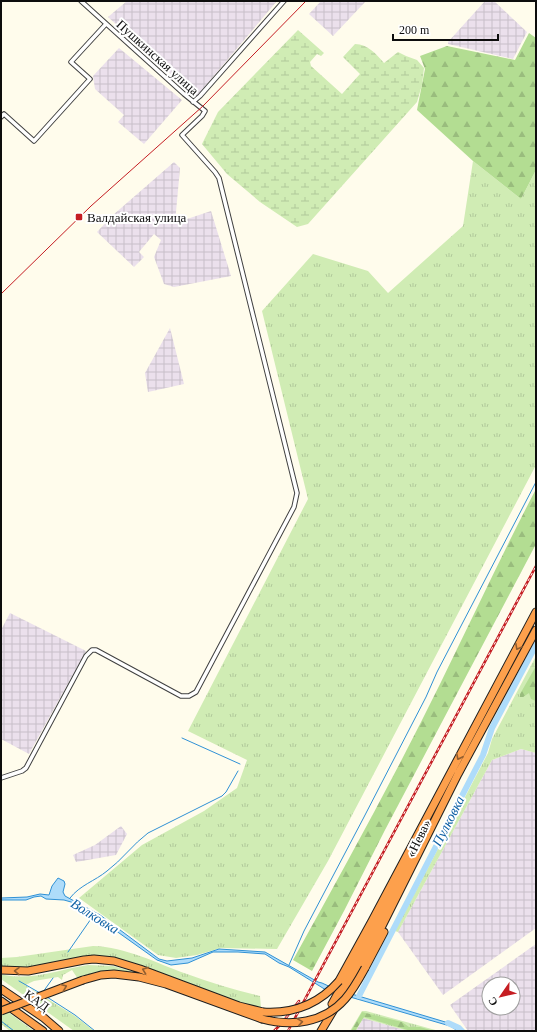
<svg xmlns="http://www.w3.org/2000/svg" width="537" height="1032" font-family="Georgia,serif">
	<defs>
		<pattern id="industrial-grid" width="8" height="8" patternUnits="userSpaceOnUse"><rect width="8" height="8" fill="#ebe0ec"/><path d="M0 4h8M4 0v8" fill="none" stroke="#c8bfc9"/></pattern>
		<pattern id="grass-tufts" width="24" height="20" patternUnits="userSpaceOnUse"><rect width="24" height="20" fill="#d0ecb4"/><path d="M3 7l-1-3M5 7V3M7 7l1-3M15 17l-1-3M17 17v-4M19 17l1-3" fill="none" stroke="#b1c99a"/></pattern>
		<pattern id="forest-firs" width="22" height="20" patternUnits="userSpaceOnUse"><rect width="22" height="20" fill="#b3dd92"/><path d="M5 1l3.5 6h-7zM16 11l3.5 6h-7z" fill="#99bc7d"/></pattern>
		<pattern id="wetland-marsh" width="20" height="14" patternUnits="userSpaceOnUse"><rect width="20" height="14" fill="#d0ecb4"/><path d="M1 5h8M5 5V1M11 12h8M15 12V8" fill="none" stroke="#b1c99a"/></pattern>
	</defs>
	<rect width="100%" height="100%" fill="#fffcec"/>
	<path fill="url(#industrial-grid)" fill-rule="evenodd" d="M127,1H277L196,97L108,17Z
		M321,1H366L333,36L309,14Z
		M485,1H494L527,32L513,59L448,44V42Z
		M119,48L182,100L144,144L118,122L124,115L95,89L93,76Z
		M174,162L180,168L175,223L211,211L231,276L174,287L164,284L154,257L161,240L154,234L139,252L144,257L134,267L97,232L113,215Z
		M170,328L184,384L148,392L145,373Z
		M10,613L86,651L29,754L1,739V630Z
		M521,749L536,753V928L443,995L398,932L492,760Z
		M121,826L127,834L116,855L76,862L73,855L95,845Z
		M536,944V1031H468L450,1005ZM489,984H513V1008H489Z
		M363,1018L408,1031H356Z"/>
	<path fill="url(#grass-tufts)" d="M473,161L521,199L536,170V465L328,861L277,949L221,948L197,955L176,958L158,955L79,898L142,845L204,811L237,788L247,760L188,731L308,499L262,311L313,254L368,271L388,293L463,226Z
		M536,656V753L521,749L492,760L398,932L395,931L488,753L492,739Z
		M93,946C126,947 156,963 187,974C211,983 235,990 260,996L261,1008L260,1010L102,957L28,968L1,967V958L17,957Z
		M88,965L113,966L134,972V973L78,979L72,970L63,975L62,980L58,977L34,981L25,985L75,1016L94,1031H74L1,979V974C29,982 61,969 88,965Z
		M1,1007L34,1031H10L1,1024Z
		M362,1011H366L439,1031H408L363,1018L356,1031H350Z"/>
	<path fill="url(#forest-firs)" d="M529,33L536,38V170L521,199L473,161L417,110L425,69L420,56L447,46L515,60Z
		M536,489V544L385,830L344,911L312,971L293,960C344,868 395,776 441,682C473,617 503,552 536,489Z
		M536,666V701L531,699L529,693L523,697H520V694Z
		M362,1012L402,1022L409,1027H420L434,1031H411L364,1017L355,1031H351Z"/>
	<path fill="url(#wetland-marsh)" d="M298,30L324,53L321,56L317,54L310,62L311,66L342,94L360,74L343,57L355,44C368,44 376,54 384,63L398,52L406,56L417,60L424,68L422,85L417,102L308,224L297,227L260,202L227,174L202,144L218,112Z"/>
	<path fill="#aedcfa" stroke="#3091d5" d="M58,878L64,881L65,884L63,892L65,896L100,915L159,959L167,961L192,958L219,949L265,952L318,982L322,983L335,989L452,1024L462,1031H458L450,1026L326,990L289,967L279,963L265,954L238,952H213L188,963L171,965L157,960L98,918L71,902L64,900L46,899L41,896L34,897L26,900H1V898L27,897L40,894L49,895L52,886Z"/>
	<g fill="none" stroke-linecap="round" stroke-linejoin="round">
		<path stroke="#3091d5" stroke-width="1" d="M182,738L240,764
			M70,898C80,885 95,881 107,871C122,860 133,844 148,833L222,796L226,792L238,771
			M68,952L93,916
			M289,965L304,931L364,817L426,697L437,672L536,482
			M19,981L40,993
			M43,992L53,978
			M47,997L75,1015L95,1031
			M1,1021L14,1031"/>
		<path stroke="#aedcfa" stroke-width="6" d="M359,996L483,755L492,728L536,645
			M448,1023L459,1028L462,1031"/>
		<g stroke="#404040" stroke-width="5.5">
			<path id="street" d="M193,102L200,96L284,1
				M1,117L4,114L34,141L90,79L71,62L106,24
				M1,778L22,771L26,768L86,656L92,650H96L181,696H189L196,692L294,507L297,493L219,178L215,172L182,135L202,116L205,111L184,94L81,1"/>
		</g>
		<g stroke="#1e1e1e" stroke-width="9">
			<path id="highway" d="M365,968L384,932
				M1,970L28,971L84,960L94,959L114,961L140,969L239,1006L263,1012
				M83,980L101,975L114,974L139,977L166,984L262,1019
				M339,981L372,921L536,612
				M1,989L44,1018L59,1031
				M1,1001L43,1031
				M332,1004L377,923L419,840
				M321,1031L348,986L382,926L458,774L536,630"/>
		</g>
		<use href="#street" stroke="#fff" stroke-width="3.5"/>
		<use href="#highway" stroke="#fda04c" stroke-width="7"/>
		<path stroke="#c51d22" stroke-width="1" d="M1,294L91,206L203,106L306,1"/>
		<g stroke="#c51d22" stroke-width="2.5">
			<path id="rail" d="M274,1031L282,1023L299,1001
				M288,1031L536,566"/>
		</g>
		<use href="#rail" stroke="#fff" stroke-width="1" stroke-dasharray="3" stroke-linecap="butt"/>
		<g stroke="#1e1e1e" stroke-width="9" stroke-linecap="butt">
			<path id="highway-bridge" d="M1,1011L83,980
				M263,1012C294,1014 319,1004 339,981
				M262,1019C291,1027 324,1023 345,999C353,990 359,979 365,968"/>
		</g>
		<use href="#highway-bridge" stroke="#fda04c" stroke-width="7"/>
	</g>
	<defs><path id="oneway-chevron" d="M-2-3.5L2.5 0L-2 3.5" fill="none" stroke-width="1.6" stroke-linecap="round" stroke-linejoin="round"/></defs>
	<g stroke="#915e30">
		<use href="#oneway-chevron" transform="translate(518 647) rotate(118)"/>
		<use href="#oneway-chevron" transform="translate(459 757) rotate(117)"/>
		<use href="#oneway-chevron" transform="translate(145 970) rotate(-160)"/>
		<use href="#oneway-chevron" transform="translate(17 971) rotate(-179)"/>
		<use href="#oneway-chevron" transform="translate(64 987) rotate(-21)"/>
		<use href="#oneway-chevron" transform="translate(300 1022) rotate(-9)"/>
	</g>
	<rect fill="#c51d22" stroke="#fff" stroke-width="1.5" x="75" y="213" width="8" height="8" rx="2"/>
	<g text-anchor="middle" stroke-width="4" stroke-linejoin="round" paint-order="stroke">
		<g font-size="13" fill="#0d0d0d" stroke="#fff">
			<text transform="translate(158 57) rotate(42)" y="5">Пушкинская улица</text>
			<text transform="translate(418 838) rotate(-64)" y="5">«Нева»</text>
			<text transform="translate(37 1000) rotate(35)" y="5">КАД</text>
		</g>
		<g font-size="13" fill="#0d0d0d" stroke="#fff" text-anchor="start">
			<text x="87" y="222">Валдайская улица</text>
		</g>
		<g font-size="14" font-style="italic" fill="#0f61a5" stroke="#fff">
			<text transform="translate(448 821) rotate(-63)" y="5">Пулковка</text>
			<text transform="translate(95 916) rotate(32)" y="5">Волковка</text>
		</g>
	</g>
	<rect width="537" height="1032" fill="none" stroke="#0d0d0d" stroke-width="4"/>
	<g transform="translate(501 996) rotate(236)"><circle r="19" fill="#ffffff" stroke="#9e9e9e"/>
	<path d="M0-3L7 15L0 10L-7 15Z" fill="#c51d22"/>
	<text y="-6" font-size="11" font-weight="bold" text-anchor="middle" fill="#0d0d0d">С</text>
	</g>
	<path d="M393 34v6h105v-6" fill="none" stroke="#0d0d0d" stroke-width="2"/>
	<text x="399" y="34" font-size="12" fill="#0d0d0d" stroke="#ffffff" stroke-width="3" paint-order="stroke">200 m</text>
</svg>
